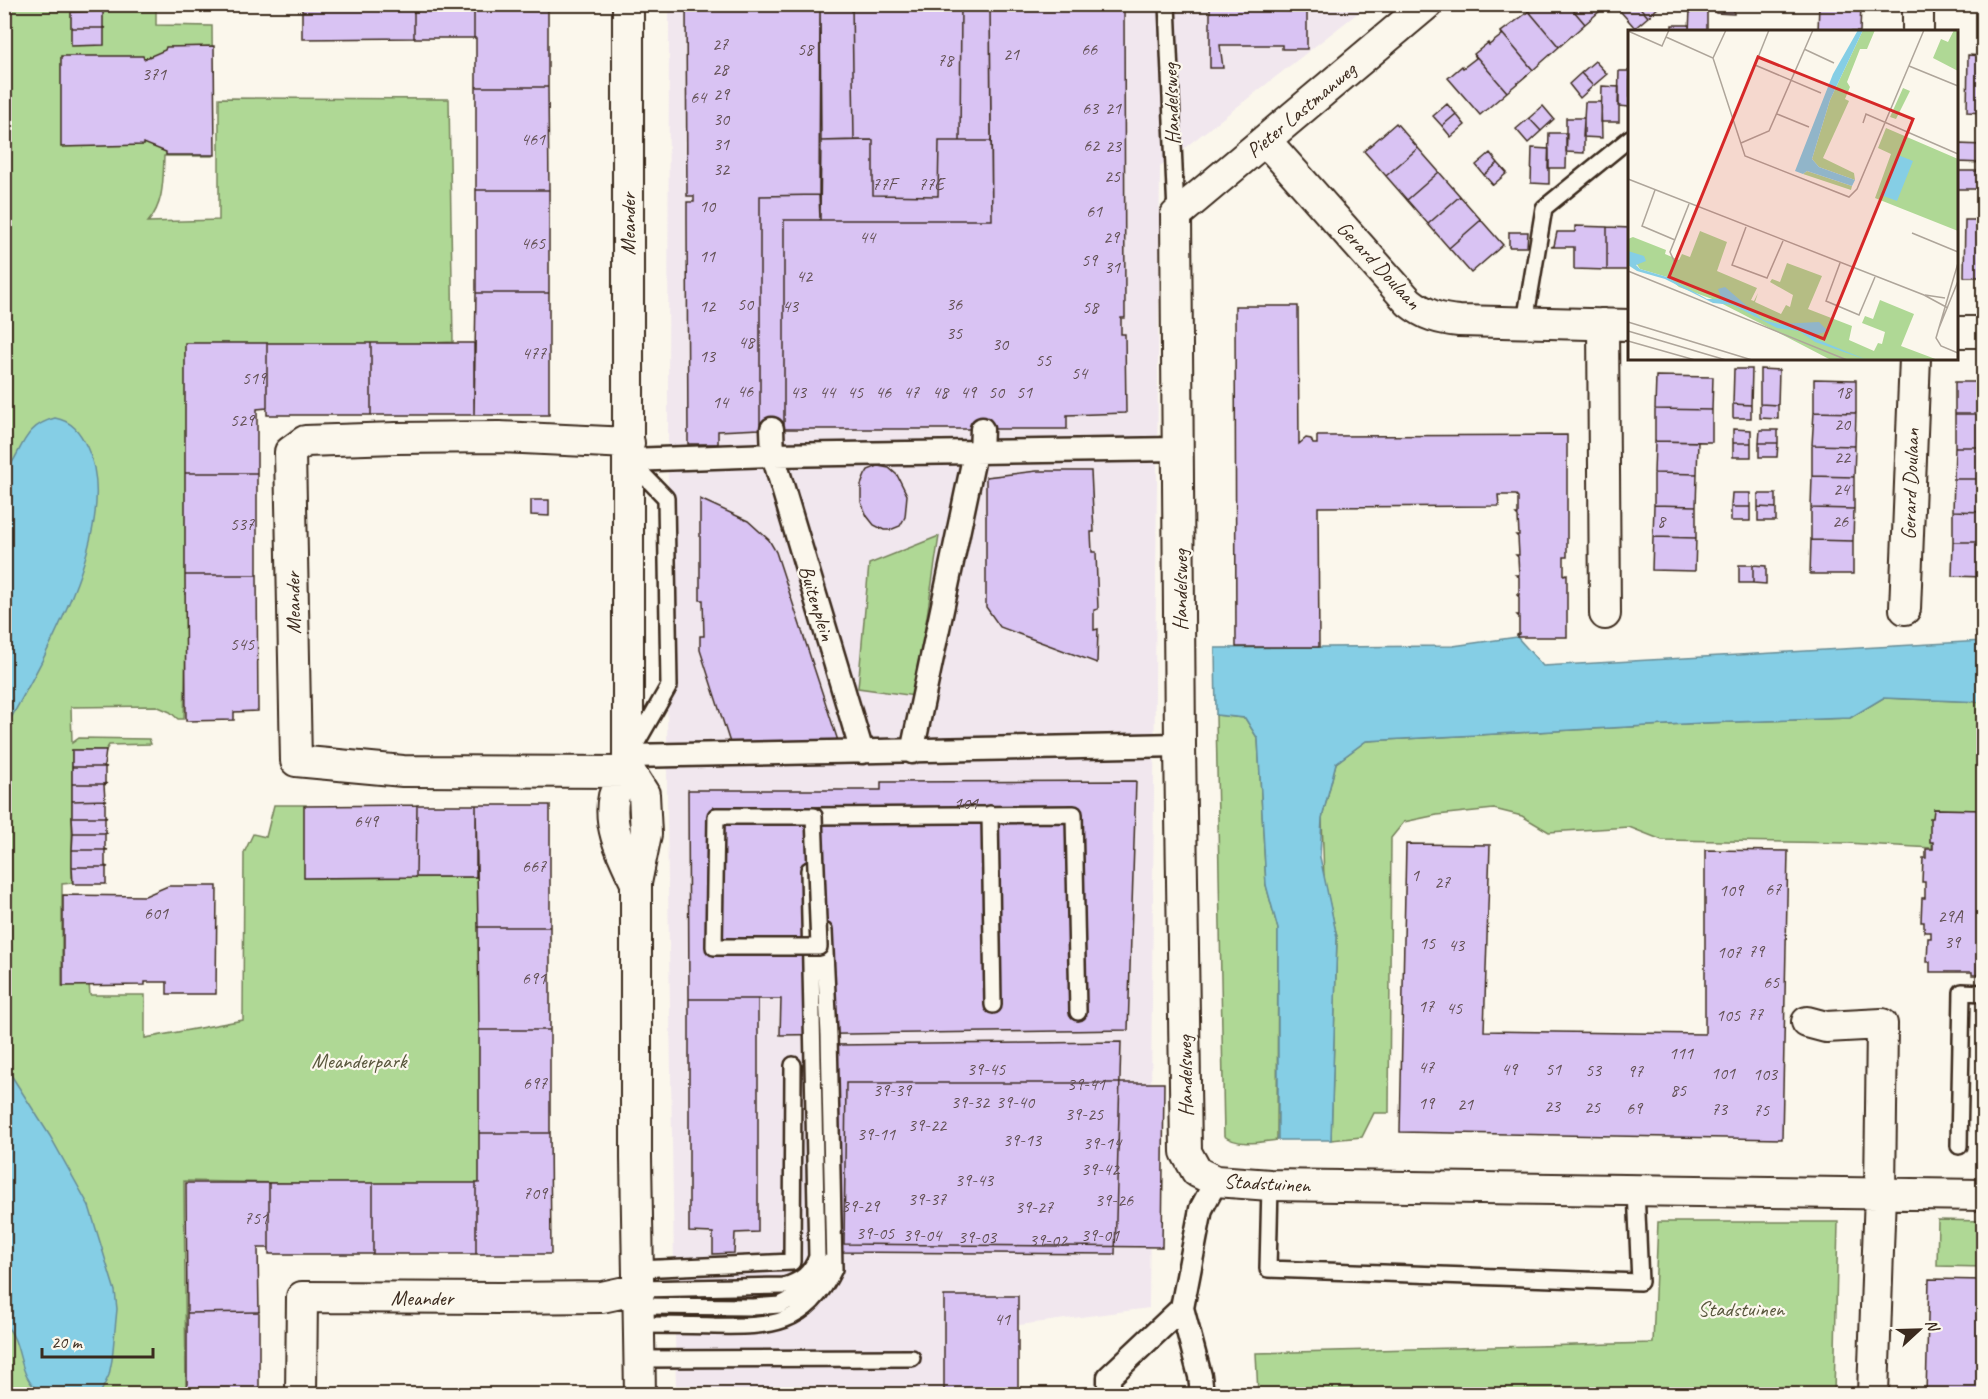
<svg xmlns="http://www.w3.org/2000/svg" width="1988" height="1399" font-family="Caveat,sans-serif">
	<rect width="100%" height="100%" fill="#fbf7ec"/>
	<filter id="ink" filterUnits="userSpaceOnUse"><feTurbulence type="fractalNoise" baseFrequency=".0167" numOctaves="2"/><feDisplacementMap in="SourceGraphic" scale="12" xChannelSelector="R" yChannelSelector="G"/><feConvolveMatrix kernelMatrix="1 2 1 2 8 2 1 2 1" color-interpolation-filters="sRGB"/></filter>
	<g filter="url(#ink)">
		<path fill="#f1e7ee" d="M669,5H1368L1160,167L1149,1308L1012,1326L1011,1394H676L667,819Z"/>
		<path fill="#afd895" stroke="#75815a" stroke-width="1.5" d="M4,5H156V25L212,26L213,156H164C163,180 164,204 148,222L219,220V98L449,99L453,342L194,353L184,719H178L170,712L156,706L71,707L72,743L79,738L149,739L151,744L109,745L106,750H72V883L62,884V986L89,984L90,995H145V1038L243,1020L244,853L253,834L266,837L274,805H306L305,878L478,877L484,1187L184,1181L186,1394H5Z
			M939,536L915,696L858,688L869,564Z
			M1883,698L1983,702V810L1934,809L1932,848L1847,843L1662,840L1629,827L1549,832L1522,816L1494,809L1437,815L1404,822L1391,838L1389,1113H1374L1362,1137L1331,1140L1337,937L1324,879L1322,818L1336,763L1366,741L1703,723L1850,718Z
			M1216,715L1245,718L1258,739L1266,885L1278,929L1277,1140C1260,1142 1239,1147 1224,1136Z
			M1938,1220L1983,1221V1267L1937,1266Z
			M1658,1222H1838L1834,1394H1258L1256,1353L1653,1343Z"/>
		<path fill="#85cee5" stroke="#678c95" stroke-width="1.5" d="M55,418C72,421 80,432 87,447C124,523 42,662 5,729V473C23,451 22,426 55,418Z
			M1517,637L1543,666L1983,641V702L1883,698L1850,718L1703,723L1366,741L1336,763L1322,818L1320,857L1337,937L1331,1140H1278V929L1266,885L1258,739L1245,718L1216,715L1215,648L1453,646Z
			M4,1064L50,1136L89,1206L115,1291L117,1309L112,1360L109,1375L100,1394H42C15,1375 25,1346 5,1324Z
			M1303,1390L1666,1394H1303Z"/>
		<path fill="#d9c3f3" stroke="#3b2a1e" stroke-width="1.5" d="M71,4H103V11H105L71,12Z
			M302,4H414V38L302,39Z
			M414,4H474V38H414Z
			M474,4H548V87H476V38H474Z
			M686,4H820L819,195L760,196V429L718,431V444H688L687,219V202H694V196H687Z
			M820,4H852L854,140L821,141Z
			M852,4H961L960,141H939L938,196L873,195V140H854Z
			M961,4H990L991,141H960Z
			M990,4H1124L1125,318H1121V334H1125L1126,413L1067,415V429H784V220H992Z
			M1210,4H1307V49H1282V45H1220L1223,68H1210Z
			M1532,4H1568L1585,24L1559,47L1527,9Z
			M1568,4H1608L1585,24Z
			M1614,4H1637L1648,17L1635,28Z
			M1637,4H1660L1661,5L1648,17Z
			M1717,4H1734V14L1716,13Z
			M1819,4H1861L1860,32H1818Z
			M1527,9L1559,47L1533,70L1501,32L1528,12Z
			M1690,10H1707V32H1689Z
			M105,11L103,12V27L106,28H71V12Z
			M1672,25H1689V32H1672Z
			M71,28H106H104V45L71,46Z
			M1501,32L1533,70L1507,92L1474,54L1488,43L1489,45L1502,35Z
			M214,46L215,155H166V152L144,143V145L61,147V56H143L144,59L165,50L166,47Z
			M1474,54L1507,92L1480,115L1448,78L1462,66L1463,68L1476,58Z
			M1968,55L1984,56V113L1967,112Z
			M1595,61L1607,74L1593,86L1581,73Z
			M1619,71H1630V107L1618,106Z
			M1581,73L1593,86L1580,98L1569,84Z
			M1602,86L1619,87V122H1601Z
			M476,87H548L549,190H476Z
			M1585,102H1601L1602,138L1583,137Z
			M1447,104L1456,114L1442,126L1433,116Z
			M1543,106L1554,119L1541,131L1529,118Z
			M1456,114L1465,125L1451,137L1442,126Z
			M1529,118L1541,131L1528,143L1516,129Z
			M1566,118H1584V153L1566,152Z
			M1396,123L1418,148L1386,176L1364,151Z
			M1549,133H1567L1566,168H1548Z
			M873,140V195L938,196L939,141H991L992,220H820L821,141Z
			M1958,144L1984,145V163L1957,162Z
			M1418,148L1439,172L1407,200L1386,176Z
			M1532,148L1549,149V184L1531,183Z
			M1490,153L1498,163L1484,175L1476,165Z
			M1498,163L1507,173L1493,185L1484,175Z
			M1957,171H1984V189H1957Z
			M1439,172L1460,196L1428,224L1407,200Z
			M476,190H549V293H476Z
			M819,195L820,220H784V429H760V196Z
			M1460,196L1481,220L1449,248L1428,224Z
			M1481,220L1503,245L1471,273L1449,248Z
			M1965,220H1984V277H1964Z
			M1575,226L1607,227V270L1574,269V247H1551L1554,246L1557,232H1575Z
			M1607,227L1630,228V270H1607Z
			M1509,232H1528L1527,247H1509Z
			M476,293H549V415H474Z
			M1235,306H1298L1299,444L1306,438L1311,439L1313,444H1317V436L1567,435V557H1564V575L1567,574V637H1517V635L1519,634V617L1517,615H1519V597L1517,595H1519V577L1516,575H1519L1518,557L1516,555H1519L1518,537L1516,535H1519L1518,517L1516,515H1518V497L1516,495H1498L1499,506L1318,507L1319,647H1236Z
			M185,343H267V408L257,409V473H185Z
			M267,343H371V415H267Z
			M371,343H474V415H371Z
			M1734,369H1752L1751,405L1733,404Z
			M1760,369L1779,370L1778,405L1760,404Z
			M1656,376L1713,377L1712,410L1655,409Z
			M1814,379L1856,380V413L1814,412Z
			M1955,382H1984V414H1955Z
			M1733,404L1751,405V418H1733Z
			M1760,404L1778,405V419L1760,418Z
			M1655,409L1712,410V442L1655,441Z
			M1814,412L1856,413L1855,446L1812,445Z
			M1955,414H1984V447H1955Z
			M1733,429L1751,430V443H1733Z
			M1760,430H1778V443H1759Z
			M1655,441L1698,442L1697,474L1654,473Z
			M1733,443H1751V457H1733Z
			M1759,443H1778L1777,457H1759Z
			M1812,445L1855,446L1854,477L1812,476Z
			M1955,447H1984V479H1954Z
			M878,466L889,468L897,475L907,495L905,517L900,526L890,530H884L874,525L867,516L861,502V485L865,475L868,470Z
			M1037,471H1091L1094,532H1091L1092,552H1096L1097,582L1098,609L1094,610V630L1098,629L1097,663L1000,627L986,607V477Z
			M185,473H257V575H185Z
			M1654,473L1697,474L1696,506L1654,505Z
			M1812,476L1854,477V509L1811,508Z
			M1954,479H1984V512L1953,511Z
			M1732,493H1750V507H1731Z
			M1758,494H1776V508L1758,507Z
			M700,499L748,521L769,540L776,552L839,744L731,746L700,650V636H704L703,600H700Z
			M531,500H549V516L531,515Z
			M1654,505L1696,506V538L1653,537Z
			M1731,507H1750V521H1731Z
			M1758,507L1776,508V521H1758Z
			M1811,508L1854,509L1853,541L1811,540Z
			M1953,511L1984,512V542H1953Z
			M1653,537L1696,538L1695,571L1652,570Z
			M1811,540L1853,541V574H1810Z
			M1953,542H1984V577L1952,576Z
			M1739,565H1753V583H1739Z
			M1753,565L1766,566V584L1753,583Z
			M185,575H257L258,711L234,712V720L186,721Z
			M72,750H106L104,766L107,767H72Z
			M72,767H107H105V783L107,784H72Z
			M1136,781L1128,1030L780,1035L781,999H689L688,790H881V782Z
			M72,784H107L104,785L105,800H107L72,801Z
			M107,800L105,801V816L107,817H72V801Z
			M417,805L416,877L304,878V806Z
			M417,805H476V877H416Z
			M476,805H550V927H478Z
			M1934,809L1984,810V961H1978V975H1972V972H1930V962H1927L1928,938H1931V932H1924V922H1921L1922,898H1925V882H1922L1923,858H1926V849H1933V842H1930V818H1933Z
			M72,817H107H105V832L108,833H73Z
			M73,833H107L105,834V849L108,850H72Z
			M1406,844L1490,845L1484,1031L1705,1034V850L1788,851L1782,1139L1400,1132Z
			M72,850H108H105V866L108,867H72Z
			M72,867H108H106V884H73Z
			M168,886H217L216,994H167V982H145V985L63,986V895L145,896Z
			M478,927H550V1030H479Z
			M689,999H758V1232L735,1233L734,1253L713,1254V1233L689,1232Z
			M479,1030H550V1133H479Z
			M1121,1042L1115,1254L836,1252L835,1045Z
			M846,1083H1164L1162,1247L844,1244Z
			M479,1133H550L551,1254H476V1183H479Z
			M186,1183H269V1248H258L259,1312L187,1313Z
			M269,1183H373V1254H269Z
			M373,1183H476V1254H373Z
			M1929,1279L1984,1280V1394H1926Z
			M944,1296H1018V1394H944Z
			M259,1312V1394H187V1313Z"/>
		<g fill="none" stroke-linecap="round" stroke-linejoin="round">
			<g stroke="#3b2a1e" stroke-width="20">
				<path id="service" d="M1167,4L1176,214
					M1525,322L1544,208L1630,138
					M630,461L666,498L669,686L633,749
					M990,814L993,1005
					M814,816L1074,814L1078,1012
					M1959,1146L1962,992L1984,993
					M1270,1185L1268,1269L1640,1282L1636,1190
					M638,1269L792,1262L793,1065
					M639,1289L784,1286C801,1281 811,1273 817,1257L809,870H813
					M639,1306L753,1307L780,1305L802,1294L812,1285L824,1263
					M639,1325C664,1325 689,1325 714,1326C770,1327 807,1326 834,1269L829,1035L824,931
					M640,1359L912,1358"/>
			</g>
			<g stroke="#3b2a1e" stroke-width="27">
				<path id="pedestrian" d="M772,429L773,455L862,752
					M981,452L982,429
					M629,460L773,455L1179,449
					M912,752L975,453
					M628,756L1180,745
					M1109,1394V1377L1182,1308
					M1202,1394L1200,1376L1182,1308L1201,1209L1216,1181"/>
			</g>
			<g stroke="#3b2a1e" stroke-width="34">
				<path id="minor" d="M628,4V756L630,772L644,794L646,834L636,883V1158L640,1394
					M1427,4L1176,215L1180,745L1186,1152L1197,1172L1216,1181L1270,1185L1984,1195
					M1918,32V4
					M1265,140L1409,302C1425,315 1439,319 1459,321L1630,325
					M1603,324L1605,614
					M1956,332H1984
					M629,443L499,437L396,438L305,441L290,452L296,761L403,771L630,772
					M1905,609L1915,358
					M630,772C625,779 616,788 614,796C607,827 624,857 636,883
					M1807,1022L1826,1027L1882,1024L1880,1193L1873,1394
					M301,1394L302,1297L501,1298L602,1297L639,1289"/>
			</g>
			<use href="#service" stroke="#fbf7ec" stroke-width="15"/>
			<use href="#pedestrian" stroke="#fbf7ec" stroke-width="22"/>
			<use href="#minor" stroke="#fbf7ec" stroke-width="30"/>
			<g stroke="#3b2a1e" stroke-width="20" stroke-linecap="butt">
				<path id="service-bridge" d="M716,816H814L819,947H714Z"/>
			</g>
			<use href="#service-bridge" stroke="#fbf7ec" stroke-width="15"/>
		</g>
	</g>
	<g text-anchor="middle" stroke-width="4.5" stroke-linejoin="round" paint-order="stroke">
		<g font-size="18" fill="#625053">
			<text x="720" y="50">27</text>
			<text x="805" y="55">58</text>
			<text x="1089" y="55">66</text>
			<text x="1011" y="60">21</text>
			<text x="945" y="66">78</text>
			<text x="720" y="75">28</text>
			<text x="154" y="80">371</text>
			<text x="721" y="100">29</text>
			<text x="698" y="103">64</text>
			<text x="1090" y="114">63</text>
			<text x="1113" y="114">21</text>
			<text x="721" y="125">30</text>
			<text x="533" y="145">461</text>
			<text x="721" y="150">31</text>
			<text x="1091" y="151">62</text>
			<text x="1113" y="152">23</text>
			<text x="721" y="175">32</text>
			<text x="1112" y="182">25</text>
			<text x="884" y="190">77F</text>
			<text x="931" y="190">77E</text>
			<text x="707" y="212">10</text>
			<text x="1094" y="217">61</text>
			<text x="867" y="243">44</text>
			<text x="1111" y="243">29</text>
			<text x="533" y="249">465</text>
			<text x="707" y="262">11</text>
			<text x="1089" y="266">59</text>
			<text x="1112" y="273">31</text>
			<text x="804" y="282">42</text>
			<text x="745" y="310">50</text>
			<text x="954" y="310">36</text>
			<text x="707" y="312">12</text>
			<text x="790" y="312">43</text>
			<text x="1090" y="313">58</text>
			<text x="954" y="339">35</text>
			<text x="746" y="348">48</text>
			<text x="1000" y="350">30</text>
			<text x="534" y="359">477</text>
			<text x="707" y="362">13</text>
			<text x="1043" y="366">55</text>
			<text x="1079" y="379">54</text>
			<text x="254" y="384">519</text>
			<text x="745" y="397">46</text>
			<text x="798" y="398">43</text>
			<text x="827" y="398">44</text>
			<text x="855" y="398">45</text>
			<text x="883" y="398">46</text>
			<text x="911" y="398">47</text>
			<text x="940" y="398">48</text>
			<text x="968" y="398">49</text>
			<text x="996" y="398">50</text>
			<text x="1024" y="398">51</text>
			<text x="1843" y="398">18</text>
			<text x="720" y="408">14</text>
			<text x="242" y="426">529</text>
			<text x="1842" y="430">20</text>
			<text x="1842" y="463">22</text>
			<text x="1841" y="495">24</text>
			<text x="1661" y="527">8</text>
			<text x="1840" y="527">26</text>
			<text x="242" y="530">537</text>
			<text x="242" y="650">545</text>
			<text x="966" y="809">101</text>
			<text x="366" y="827">649</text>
			<text x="534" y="872">667</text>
			<text x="1415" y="881">1</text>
			<text x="1442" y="888">27</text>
			<text x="1773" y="895">67</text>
			<text x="1731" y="896">109</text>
			<text x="156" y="919">601</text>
			<text x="1950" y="922">29A</text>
			<text x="1952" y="948">39</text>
			<text x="1427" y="949">15</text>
			<text x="1456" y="951">43</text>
			<text x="1756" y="957">79</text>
			<text x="1729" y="958">107</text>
			<text x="534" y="984">691</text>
			<text x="1771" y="988">65</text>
			<text x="1426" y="1012">17</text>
			<text x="1454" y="1014">45</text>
			<text x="1755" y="1020">77</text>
			<text x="1728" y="1021">105</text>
			<text x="1681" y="1059">111</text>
			<text x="1426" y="1073">47</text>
			<text x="986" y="1075">39-45</text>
			<text x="1509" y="1075">49</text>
			<text x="1553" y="1075">51</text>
			<text x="1593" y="1076">53</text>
			<text x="1635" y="1077">97</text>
			<text x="1723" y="1079">101</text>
			<text x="1765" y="1080">103</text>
			<text x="535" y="1089">697</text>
			<text x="1086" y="1090">39-41</text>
			<text x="892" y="1096">39-39</text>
			<text x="1678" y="1096">85</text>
			<text x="970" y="1108">39-32</text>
			<text x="1015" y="1108">39-40</text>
			<text x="1426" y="1109">19</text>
			<text x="1465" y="1110">21</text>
			<text x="1552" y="1112">23</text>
			<text x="1592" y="1113">25</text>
			<text x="1634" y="1114">69</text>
			<text x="1719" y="1115">73</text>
			<text x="1761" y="1116">75</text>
			<text x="1084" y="1120">39-25</text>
			<text x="927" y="1131">39-22</text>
			<text x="876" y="1140">39-11</text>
			<text x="1022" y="1146">39-13</text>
			<text x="1102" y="1149">39-14</text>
			<text x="1100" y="1175">39-42</text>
			<text x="974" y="1186">39-43</text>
			<text x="535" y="1199">709</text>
			<text x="927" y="1205">39-37</text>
			<text x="1114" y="1206">39-26</text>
			<text x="860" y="1212">39-29</text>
			<text x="1034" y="1213">39-27</text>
			<text x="256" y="1224">751</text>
			<text x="875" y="1239">39-05</text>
			<text x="922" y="1241">39-04</text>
			<text x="1100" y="1241">39-01</text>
			<text x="977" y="1243">39-03</text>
			<text x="1048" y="1246">39-02</text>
			<text x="1002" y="1325">41</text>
		</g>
		<g font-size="21" fill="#3b2a1e" stroke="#fbf7ec">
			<text transform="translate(1171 104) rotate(-92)" y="7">Handelsweg</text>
			<text transform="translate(1301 110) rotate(-40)" y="7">Pieter Lastmanweg</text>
			<text transform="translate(628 224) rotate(-90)" y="7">Meander</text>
			<text transform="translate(1379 265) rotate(47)" y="7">Gerard Doulaan</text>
			<text transform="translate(1910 484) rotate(-88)" y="7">Gerard Doulaan</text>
			<text transform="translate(1180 590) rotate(-90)" y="7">Handelsweg</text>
			<text transform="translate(293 603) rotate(-91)" y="7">Meander</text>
			<text transform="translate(817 603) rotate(73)" y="7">Buitenplein</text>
			<text transform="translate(1185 1076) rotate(-91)" y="7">Handelsweg</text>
			<text transform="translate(1267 1183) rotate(3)" y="7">Stadstuinen</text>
			<text x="422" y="1305">Meander</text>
		</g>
		<g font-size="21" fill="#58563c" stroke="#fbf7ec">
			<text x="359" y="1068">Meanderpark</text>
			<text x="1741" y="1316">Stadstuinen</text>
		</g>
	</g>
	<g transform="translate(1628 30)">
		<rect width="330" height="330" fill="#fbf7ec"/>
		<path d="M235,0H247L239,19H232L219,52L222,57L217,69L221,71L195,128L226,143L227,150L191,137L184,129L202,70ZM326,0H330V41L305,28L313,9L320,12ZM275,58L282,61L268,89L262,87ZM258,98L330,129V201L247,168L263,124L250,118ZM179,141L224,156L223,160L175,144ZM72,201L99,212L89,241L129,258L123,270L126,271L130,263L127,272L153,284L158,275L162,277L165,265L142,252L144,249L152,252L159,233L194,246L180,279L224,296L221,310L246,321L250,313L254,314L257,302L234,293L237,286L245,289L252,270L286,284L273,316L310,330H203L87,270L51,257L39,247L12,239L0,221V209L5,207L38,220L37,224L51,230L54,224L62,227Z" fill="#afd895"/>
		<path d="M230,0H235L202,70L184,129L191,137L227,150L224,156L179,141L175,144L167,141L205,44ZM270,125L285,131L269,171L253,165ZM0,221L16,226L18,231L8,235L12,239L39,247L79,269H94L90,259L97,257L135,290L151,294L191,292L200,301L188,305V309L239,330L187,312L171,301L149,298L105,275L85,273L37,249L9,241L0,235Z" fill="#85cee5"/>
		<path fill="none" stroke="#aea59a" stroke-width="1.5" d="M141,0L127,35L193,63M0,1L34,16L41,0M38,7L85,28L117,126L221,167L229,159L296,0M176,19L206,33M85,28L98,0M281,36L330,56M149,84L181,97M235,93L238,84L330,124M113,113L141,101L185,0M0,149L296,265L320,278M27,160L14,196L47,210M118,197L104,235L139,248L155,211M284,203L330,222M47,233L42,222L61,174M212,233L198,271L231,285L247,247M330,233L308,308L313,316L330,323M0,241L219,330M297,265L317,268M0,292L124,330M311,298L330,251M0,301L98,330M0,311L67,330"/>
		<path fill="#d62828" fill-opacity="0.15" stroke="#d62828" stroke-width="3" d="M130,27L285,89L196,309L41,247Z"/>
		<rect width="330" height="330" fill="none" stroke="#3b2a1e" stroke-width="3"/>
	</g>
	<rect width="1988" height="1399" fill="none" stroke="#fbf7ec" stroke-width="24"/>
	<rect x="12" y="12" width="1964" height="1375" fill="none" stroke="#3b2a1e" stroke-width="2" filter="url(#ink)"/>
	<g transform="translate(1919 1330) rotate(68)" stroke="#fbf7ec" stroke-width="4.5" paint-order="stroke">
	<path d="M0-4.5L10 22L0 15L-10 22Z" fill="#3b2a1e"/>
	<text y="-9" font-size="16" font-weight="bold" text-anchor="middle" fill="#3b2a1e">N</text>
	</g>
	<path d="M42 1348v9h111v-9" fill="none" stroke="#3b2a1e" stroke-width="3"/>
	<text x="51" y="1348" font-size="18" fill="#3b2a1e" stroke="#fbf7ec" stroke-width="4.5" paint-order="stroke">20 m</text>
</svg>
